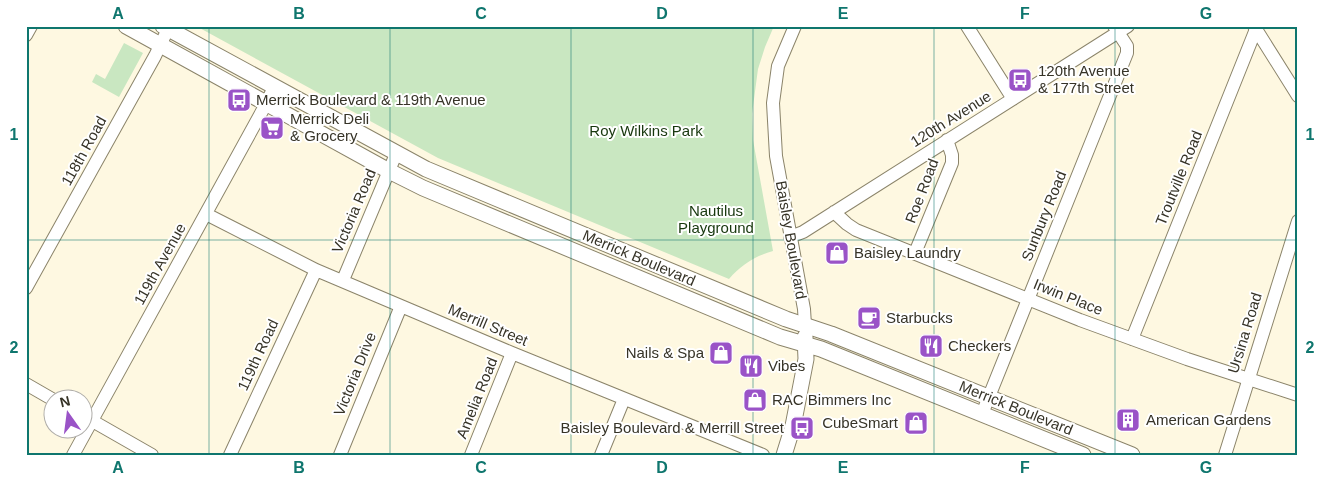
<svg xmlns="http://www.w3.org/2000/svg" width="1324" height="481" font-family="Arial,sans-serif">
	<rect width="100%" height="100%" fill="#fef8e1"/>
	<path fill="#c9e7c1" d="M196,26H774L765,47L758,69L752,114L753,140L773,251C755,256 741,265 729,279L438,158Z
		M124,43L143,53L119,97L92,82L96,74L105,79Z"/>
	<g fill="none" stroke-linecap="round" stroke-linejoin="round">
		<g stroke="#8b846a" stroke-width="14">
			<path id="minor" d="M795,26L778,66L773,103L776,156L804,309L805,325
				M967,26L1013,99
				M1254,26L1298,96
				M26,35L31,26
				M834,212L847,224L856,230L1080,320L1187,359L1298,395
				M206,214L316,270L512,353L763,455
				M790,237L803,232L1128,26
				M915,253L952,163V155L947,140
				M343,280L396,154
				M26,288L155,56L168,29
				M1132,339L1256,29
				M26,384L52,399
				M982,414L1127,53V46L1114,26
				M82,415L152,455
				M73,455L266,104L274,87
				M230,455L316,270
				M340,455L401,306
				M471,455L512,353
				M601,455L624,399
				M1225,455L1298,221"/>
		</g>
		<g stroke="#8b846a" stroke-width="17">
			<path id="major" d="M126,26L389,171L423,188L780,337L821,349L1083,455
				M163,26L426,169L786,319L831,334L1132,455
				M784,455L793,426L806,359L805,337"/>
		</g>
		<use href="#minor" stroke="#fff" stroke-width="12"/>
		<use href="#major" stroke="#fff" stroke-width="15"/>
	</g>
	<path fill="none" stroke="#0f766e" stroke-width="1" stroke-opacity="0.55" d="M209,26V455M390,26V455M571,26V455M753,26V455M934,26V455M1115,26V455M26,240H1298"/>
	<defs>
		<g id="bus-square" transform="scale(1.25)"><rect x="-9" y="-9" width="18" height="18" rx="4" fill="#9a53c7" stroke="#fff"/><path d="M-5-6H5V4H4V6H2V4H-2V6H-4V4H-5ZM-3.5-4V0h7V-4ZM-3.5 1.2v1.5H-2V1.2ZM2 1.2v1.5H3.5V1.2Z" fill="#fff"/></g>
		<g id="supermarket-square" transform="scale(1.25)"><rect x="-9" y="-9" width="18" height="18" rx="4" fill="#9a53c7" stroke="#fff"/><path d="M-6-5.5h2.5l.6 2H6L4.5 2H-2.5L-4.4-4H-6ZM-1.5 3.2a1.3 1.3 0 1 0 .1 0ZM3 3.2a1.3 1.3 0 1 0 .1 0Z" fill="#fff"/></g>
		<g id="shop-square" transform="scale(1.25)"><rect x="-9" y="-9" width="18" height="18" rx="4" fill="#9a53c7" stroke="#fff"/><path d="M-5-2.5h2.3a2.7 3.5 0 0 1 5.4 0H5L5.5 6h-11ZM-1.5-2.5h3a1.5 2.3 0 0 0-3 0Z" fill="#fff"/></g>
		<g id="cafe-square" transform="scale(1.25)"><rect x="-9" y="-9" width="18" height="18" rx="4" fill="#9a53c7" stroke="#fff"/><path d="M-5.5-4.5H6V0H3Q3 3.5 0 3.5H-2.5Q-5.5 3.5-5.5 0ZM3-3.2v2h1.7v-2ZM-6 4.5H4V6H-6Z" fill="#fff"/></g>
		<g id="restaurant-square" transform="scale(1.25)"><rect x="-9" y="-9" width="18" height="18" rx="4" fill="#9a53c7" stroke="#fff"/><path d="M-5-6h1v4h1v-4h1v4h1v-4h1v5L-1.5 .5V6h-2V.5L-5-1ZM5-6V6H3V1.5H1.5Q1.5-4 5-6Z" fill="#fff"/></g>
		<g id="building-square" transform="scale(1.25)"><rect x="-9" y="-9" width="18" height="18" rx="4" fill="#9a53c7" stroke="#fff"/><path d="M-4-6H4V6H1V3H-1V6H-4ZM-2.5-4.3h1.7v1.8h-1.7ZM.8-4.3h1.7v1.8H.8ZM-2.5-1h1.7V.8h-1.7ZM.8-1h1.7V.8H.8Z" fill="#fff"/></g>
	</defs>
	<g fill-rule="evenodd">
		<use href="#bus-square" x="1020" y="80"/>
		<use href="#bus-square" x="239" y="100"/>
		<use href="#supermarket-square" x="272" y="128"/>
		<use href="#shop-square" x="837" y="253"/>
		<use href="#cafe-square" x="869" y="318"/>
		<use href="#restaurant-square" x="931" y="346"/>
		<use href="#shop-square" x="721" y="353"/>
		<use href="#restaurant-square" x="751" y="366"/>
		<use href="#shop-square" x="755" y="400"/>
		<use href="#building-square" x="1128" y="420"/>
		<use href="#shop-square" x="916" y="423"/>
		<use href="#bus-square" x="802" y="428"/>
	</g>
	<g text-anchor="middle" stroke-width="4" stroke-linejoin="round" paint-order="stroke">
		<g font-size="15" fill="#363327" stroke="#fff" text-anchor="start">
			<text x="1038" y="76">120th Avenue<tspan x="1038" dy="17">&amp; 177th Street</tspan></text>
			<text x="256" y="105">Merrick Boulevard &amp; 119th Avenue</text>
			<text x="290" y="124">Merrick Deli<tspan x="290" dy="17">&amp; Grocery</tspan></text>
			<text x="854" y="258">Baisley Laundry</text>
			<text x="886" y="323">Starbucks</text>
			<text x="948" y="351">Checkers</text>
			<text x="704" y="358" text-anchor="end">Nails &amp; Spa</text>
			<text x="768" y="371">Vibes</text>
			<text x="772" y="405">RAC Bimmers Inc</text>
			<text x="1146" y="425">American Gardens</text>
			<text x="898" y="428" text-anchor="end">CubeSmart</text>
			<text x="784" y="433" text-anchor="end">Baisley Boulevard &amp; Merrill Street</text>
		</g>
		<g font-size="15" fill="#363327" stroke="#fff">
			<text transform="translate(951 119) rotate(-32)" y="5">120th Avenue</text>
			<text transform="translate(84 151) rotate(-61)" y="5">118th Road</text>
			<text transform="translate(1179 178) rotate(-68)" y="5">Troutville Road</text>
			<text transform="translate(922 191) rotate(-69)" y="5">Roe Road</text>
			<text transform="translate(354 211) rotate(-67)" y="5">Victoria Road</text>
			<text transform="translate(1044 216) rotate(-68)" y="5">Sunbury Road</text>
			<text transform="translate(791 240) rotate(80)" y="5">Baisley Boulevard</text>
			<text transform="translate(639 258) rotate(23)" y="5">Merrick Boulevard</text>
			<text transform="translate(160 264) rotate(-61)" y="5">119th Avenue</text>
			<text transform="translate(1068 297) rotate(22)" y="5">Irwin Place</text>
			<text transform="translate(488 325) rotate(23)" y="5">Merrill Street</text>
			<text transform="translate(1245 333) rotate(-73)" y="5">Ursina Road</text>
			<text transform="translate(258 355) rotate(-65)" y="5">119th Road</text>
			<text transform="translate(355 374) rotate(-68)" y="5">Victoria Drive</text>
			<text transform="translate(477 398) rotate(-68)" y="5">Amelia Road</text>
			<text transform="translate(1016 408) rotate(22)" y="5">Merrick Boulevard</text>
		</g>
		<g font-size="15" fill="#17370d" stroke="#fff">
			<text x="646" y="136">Roy Wilkins Park</text>
			<text x="716" y="216">Nautilus<tspan x="716" dy="17">Playground</tspan></text>
		</g>
	</g>
	<rect width="1324" height="481" fill="none" stroke="#ffffff" stroke-width="55"/>
	<g transform="translate(68 414) rotate(346)"><circle r="24" fill="#ffffff" stroke="#afada9"/>
	<path d="M0-4L9 19L0 12L-9 19Z" fill="#9a53c7"/>
	<text y="-8" font-size="14" font-weight="bold" text-anchor="middle" fill="#363327">N</text>
	</g>
	<rect x="28" y="28" width="1268" height="426" fill="none" stroke="#0f766e" stroke-width="2"/>
	<g font-size="16" text-anchor="middle" font-weight="bold" fill="#0f766e">
		<text x="118" y="19">A</text>
		<text x="299" y="19">B</text>
		<text x="481" y="19">C</text>
		<text x="662" y="19">D</text>
		<text x="843" y="19">E</text>
		<text x="1025" y="19">F</text>
		<text x="1206" y="19">G</text>
		<text x="14" y="140">1</text>
		<text x="1310" y="140">1</text>
		<text x="14" y="353">2</text>
		<text x="1310" y="353">2</text>
		<text x="118" y="473">A</text>
		<text x="299" y="473">B</text>
		<text x="481" y="473">C</text>
		<text x="662" y="473">D</text>
		<text x="843" y="473">E</text>
		<text x="1025" y="473">F</text>
		<text x="1206" y="473">G</text>
	</g>
</svg>
